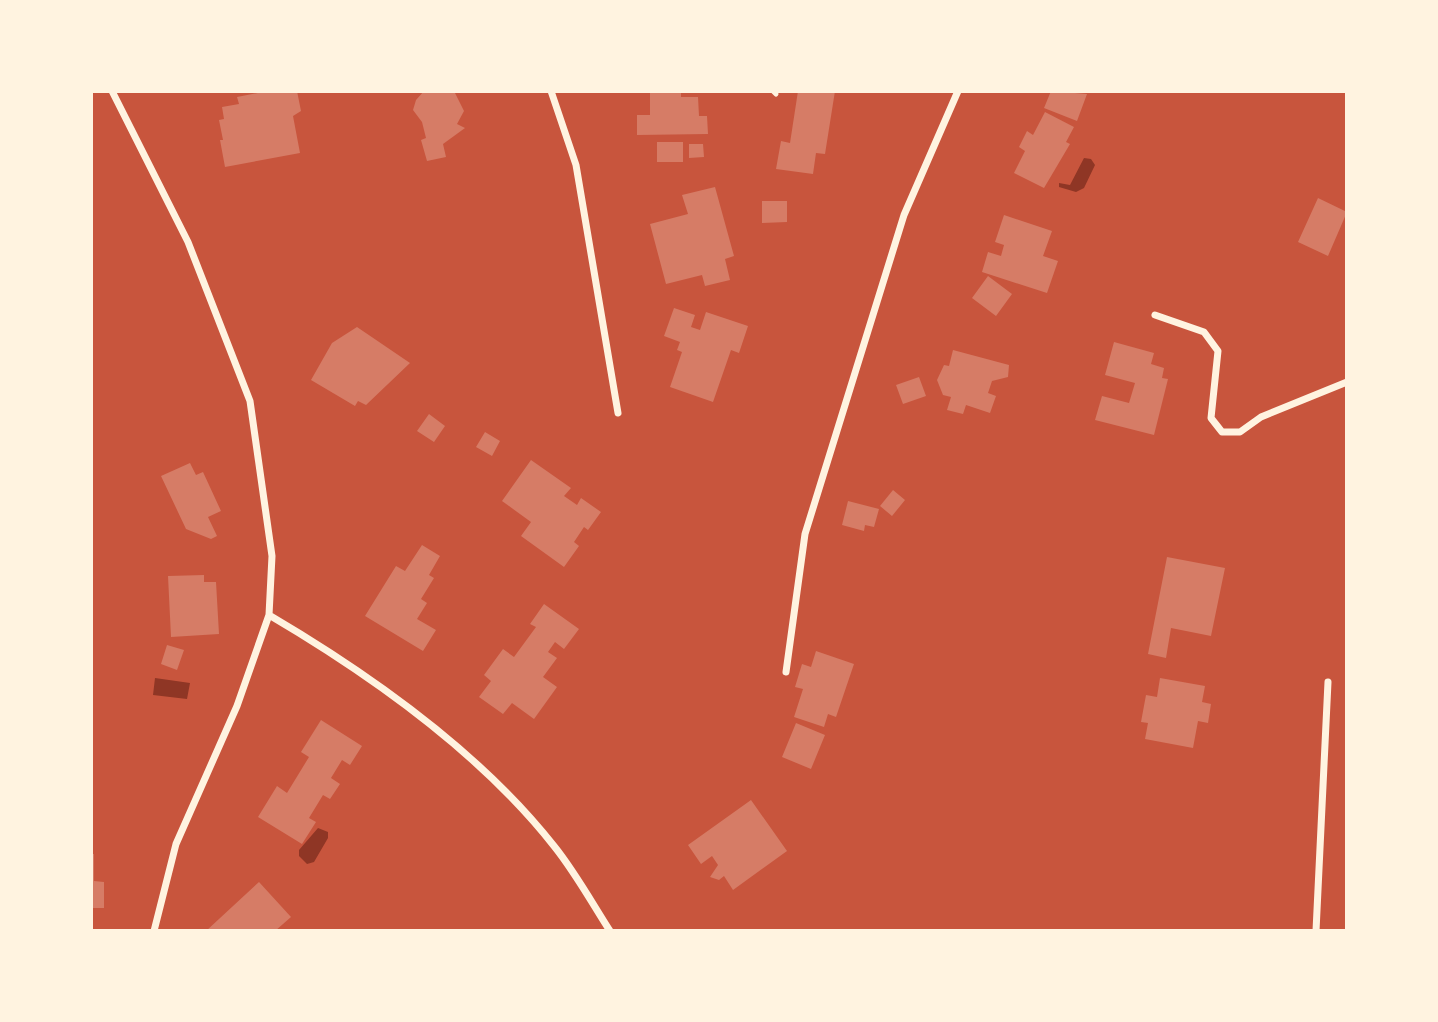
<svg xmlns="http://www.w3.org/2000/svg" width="1438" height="1022" font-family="Commissioner,sans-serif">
	<rect width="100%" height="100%" fill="#c8553d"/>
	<path fill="#8f3625" d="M1084,158L1091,159L1095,165L1084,188L1076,192L1059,187V183L1070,185Z
		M155,678L190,683L187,699L153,695Z
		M318,828L328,832V838L314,862L307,864L299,856V850Z"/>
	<path fill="#d67c66" d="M268,91H297L301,111L293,116L300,153L225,167L220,140H223L219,120L224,119L222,107L239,104L237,97Z
		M424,91H454L464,111L457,124L465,128L443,144L446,157L427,161L421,140L426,138L422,122L413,110L416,100Z
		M650,91H681V97H698L699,116H707L708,134L637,135V115H650Z
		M798,91H835L825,154L816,153L813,174L776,169L781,141L790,143Z
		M1051,91L1087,94L1077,121L1044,108Z
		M1045,112L1074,127L1066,142L1070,144L1044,188L1014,173L1025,151L1019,147L1027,131L1033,135Z
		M657,142H683V162H657Z
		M689,144H703L704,157L689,158Z
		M715,187L734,256L725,259L730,280L705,286L702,275L666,284L650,224L688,214L682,195Z
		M1318,198L1347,212L1328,256L1298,242Z
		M762,201H787V222L762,223Z
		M1004,215L1052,231L1043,256L1058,261L1047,293L982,272L988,252L1001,256L1004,245L995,242Z
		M988,276L1012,294L996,316L972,298Z
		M674,308L695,315L691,327L700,330L706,312L748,326L739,353L731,350L713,402L670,387L682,352L677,350L680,342L664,336Z
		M357,327L410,363L366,405L358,401L355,406L311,380L332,343Z
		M1114,342L1154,353L1151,364L1164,368L1162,378L1168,379L1154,435L1095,420L1102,396L1129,403L1135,383L1105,375Z
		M953,350L1009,365L1008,377L992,381L988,393L996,396L990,413L966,405L963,414L947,410L951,397L943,395L937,380L944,365L949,366Z
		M919,377L926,396L903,404L896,385Z
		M429,414L445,426L434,442L417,431Z
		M485,432L500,441L492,456L476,447Z
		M531,460L571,488L564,496L577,505L581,498L601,512L588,530L584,527L574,542L579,546L564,567L521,536L531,522L502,501Z
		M190,463L196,475L203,472L221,511L208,517L217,536L211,539L186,529L161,476Z
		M893,490L905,500L892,516L880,506Z
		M848,501L879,509L874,527L865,525L864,531L842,525Z
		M422,545L440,556L429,575L434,578L421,599L427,603L417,619L436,630L423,651L365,616L396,566L405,571Z
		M1167,557L1225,568L1211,636L1171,628L1166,658L1148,654Z
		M204,575V582H216L219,634L171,637L168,576Z
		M544,604L579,629L564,649L555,642L548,652L557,658L543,677L557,687L534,719L512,703L503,714L479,697L491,681L484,675L503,649L514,657L536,627L530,624Z
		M167,645L184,650L177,670L161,664Z
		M816,651L854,664L836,717L828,714L824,727L794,717L803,689L795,687L802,664L811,667Z
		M1160,678L1205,686L1202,702L1211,704L1208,723L1198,721L1193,748L1145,739L1148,723L1141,722L1146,695L1157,697Z
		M321,720L362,746L350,765L342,760L331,778L340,784L330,799L323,795L309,818L316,822L302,844L258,817L277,786L287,793L309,757L301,752Z
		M796,723L825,735L811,769L782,757Z
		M751,800L787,851L733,890L724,876L719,880L710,877L718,865L712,856L701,864L688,845Z
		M91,854H94V881L104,882V908H91Z
		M259,882L291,917L275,931H206Z"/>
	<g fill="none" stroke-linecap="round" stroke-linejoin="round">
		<path stroke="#fff3e0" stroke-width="5" d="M773,91L776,94"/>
		<path stroke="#fff3e0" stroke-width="7" d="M112,91L188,242L250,401L272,556L269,615L237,706L176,844L154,931
			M551,91L576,165L618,413
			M1155,315L1204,332L1218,351L1211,418L1222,432H1240L1261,417L1347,382
			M269,615C371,675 480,752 554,846C575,872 592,903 610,931
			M786,672L805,534L904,215L958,91
			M1316,931L1328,682"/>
	</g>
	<rect width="1438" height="1022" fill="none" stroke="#fff3e0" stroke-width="186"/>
</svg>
